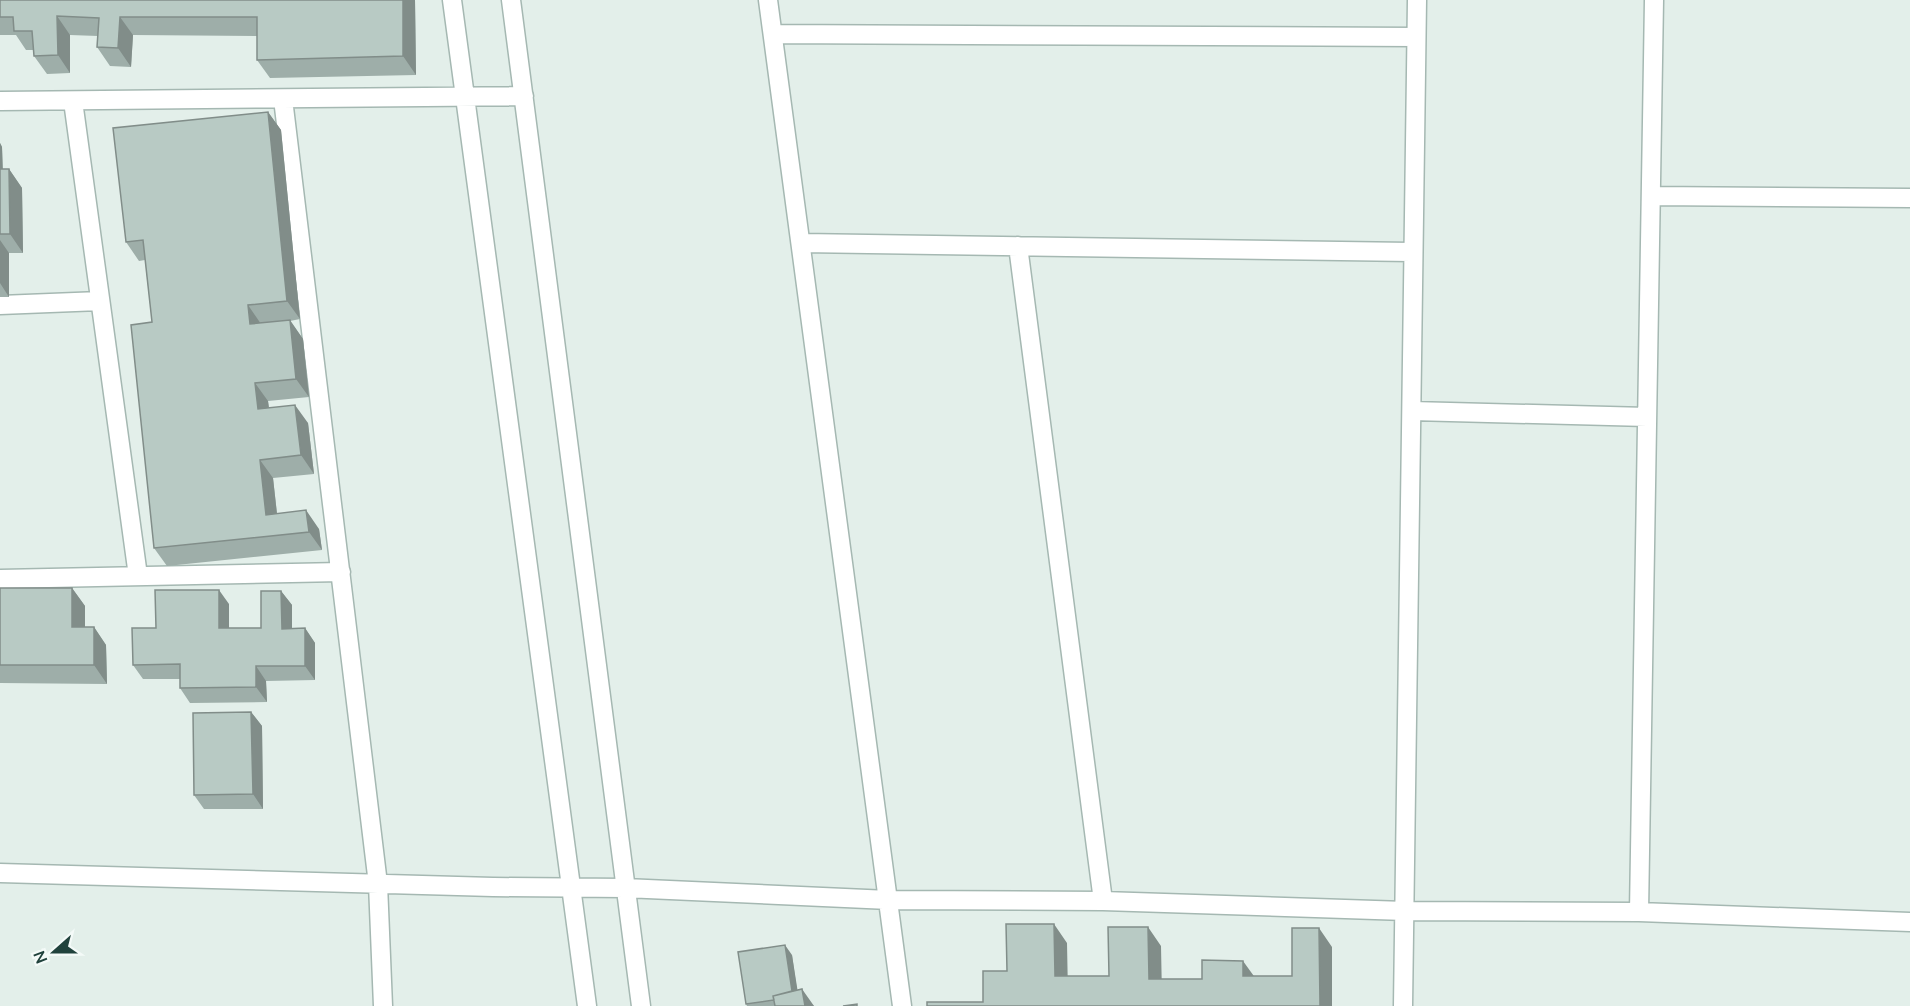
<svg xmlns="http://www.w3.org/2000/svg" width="1910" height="1006" font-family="'Nunito Sans',sans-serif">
	<rect width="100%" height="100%" fill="#e3efea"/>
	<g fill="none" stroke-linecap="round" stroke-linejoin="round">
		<g stroke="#a5b8b2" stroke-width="21">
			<path id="minor" d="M452,0L587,1006
				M511,0L641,1006
				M768,0L902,1006
				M773,34L1416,37
				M283,99L378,884L383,1006
				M0,101L524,96
				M73,101L138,576
				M1651,196L1910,198
				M802,243L1411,252
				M1018,246L1103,901
				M0,305L100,301
				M1412,411L1647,417
				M0,579L341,572
				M0,873L493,887L625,888L889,900L1103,901L1405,911L1639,912L1910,922
				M1639,912L1654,0
				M1403,1006L1417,0"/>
		</g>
		<use href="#minor" stroke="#fff" stroke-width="18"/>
	</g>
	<path fill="#9eaea9" d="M0,0H415L416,75L270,78L257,60V36L133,35L131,67L110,66L97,47L98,36L70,35V73L47,74L34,56L33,50H26L16,35H0Z
		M268,112L281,130L300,319L290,321L303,339L309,397L268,401L269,407L308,423L314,474L273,478L277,513L319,529L322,550L167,566L154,548L152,322L145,260L139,261L126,242Z
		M0,143L2,147L3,169H9L22,188L23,253H9V297H0Z
		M0,588H72L85,606V627H94L106,645L107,684L0,683Z
		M281,591L292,605V629L305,628L315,643V680L266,681L267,702L190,703L180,688V679H143L133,665L156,628L229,604V628H261Z
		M251,712L262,726L263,809H204L194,795Z
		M792,955L797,990L814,1006H747L746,1004Z"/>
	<path fill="#818d89" d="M403,0H415L416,75L403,56Z
		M57,16L70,35V73L58,55Z
		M120,17L133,35L131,67L118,48Z
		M268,112L281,130L300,319L287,301Z
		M0,143L2,147L3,188L0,183Z
		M9,169L22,188L23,253L10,234Z
		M0,240L9,253V297L0,283Z
		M248,305L261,324H250Z
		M290,320L303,339L309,397L296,379Z
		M255,383L268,401L271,427L258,409Z
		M295,405L308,423L314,474L301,455Z
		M260,460L273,478L279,533L266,515Z
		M306,510L319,529L322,550L309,532Z
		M72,588L85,606V645L72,627Z
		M219,590L229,604V642L219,628Z
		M281,591L292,605V643L282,629Z
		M94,627L106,645L107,684L94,665Z
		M305,628L315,643V680L305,666Z
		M256,666L266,681L267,702L256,687Z
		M251,712L262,726L263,809L253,794Z
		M1054,924L1067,943L1068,995L1055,976Z
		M1148,927L1161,946L1162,997L1149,979Z
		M1319,928L1332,947V1006H1320Z
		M785,945L792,955L800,1006L793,998Z
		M1243,961L1256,979L1243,976Z
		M802,989L814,1006H805Z"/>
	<path fill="#b8cac4" stroke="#818d89" stroke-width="1.5" d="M0,0H403V56L257,60V17H120L118,48L97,47L99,18L57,16L58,55L34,56L32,31H14L13,17H0Z
		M268,112L287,301L248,305L250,324L290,320L296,379L255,383L258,409L295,405L301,455L260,460L266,515L306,510L309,532L154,548L131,325L152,322L143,240L126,242L113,128Z
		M0,169H9L10,234H0Z
		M0,588H72V627H94V665H0Z
		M155,590H219V628H261V591H281L282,629L305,628V666H256V687L180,688V664L133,665L132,628H156Z
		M251,712L253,794L194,795L193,713Z
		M1006,924H1054L1055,976H1109L1108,927H1148L1149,979H1202V960L1243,961V976H1292V928H1319L1320,1006H927V1002H983V971H1007Z
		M785,945L792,991L773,996L774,1000L746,1004L738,952Z
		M802,989L805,1006H775L773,996Z
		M857,1004V1006H843Z"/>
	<g transform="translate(54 952) rotate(249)" stroke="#f4faf8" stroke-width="4.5" paint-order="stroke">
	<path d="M0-4.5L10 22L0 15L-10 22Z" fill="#20423c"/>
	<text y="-9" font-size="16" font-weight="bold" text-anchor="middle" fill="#20423c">N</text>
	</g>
</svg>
